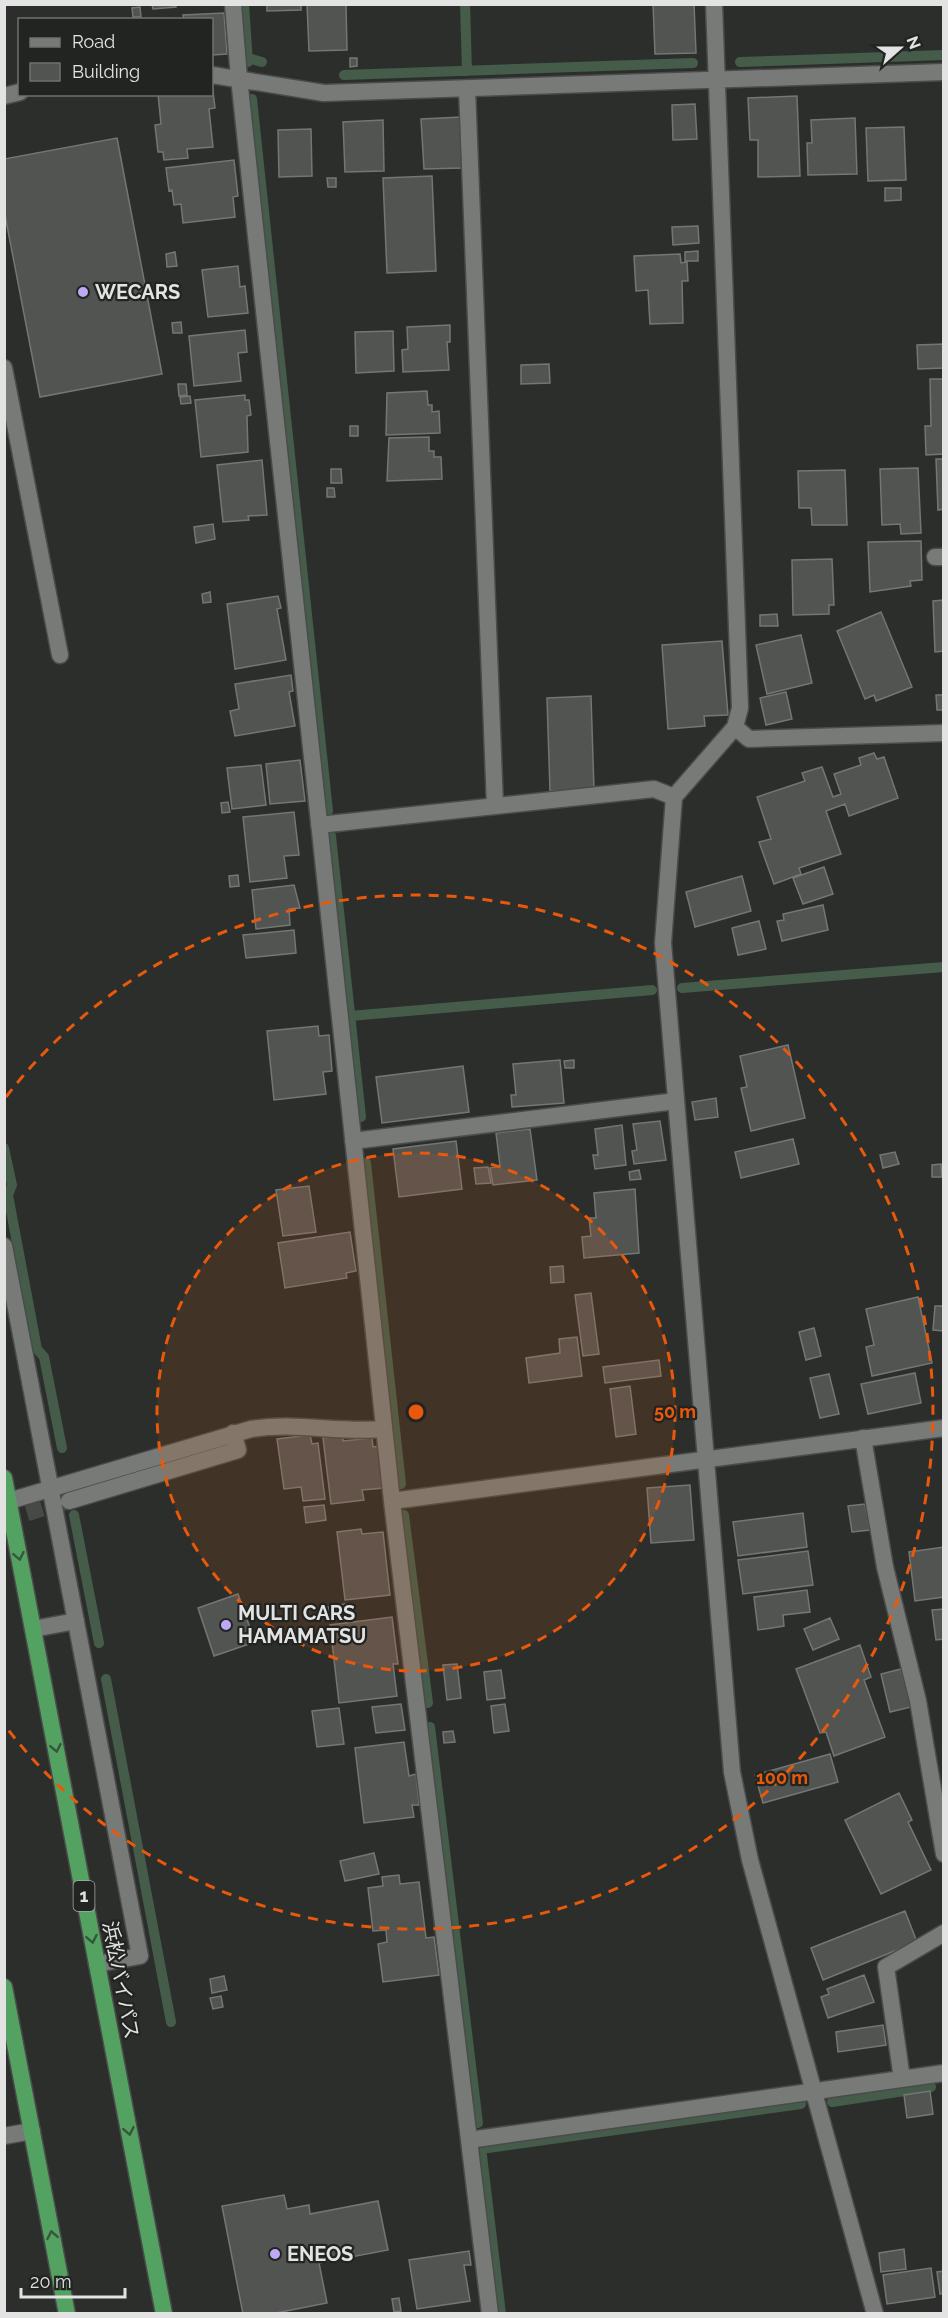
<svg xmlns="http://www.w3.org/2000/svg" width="948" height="2318" font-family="Raleway,'Noto Sans JP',sans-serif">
	<rect width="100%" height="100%" fill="#2c2e2c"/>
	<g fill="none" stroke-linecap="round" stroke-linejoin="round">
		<path stroke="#445c49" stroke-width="10" d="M244,4L248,62
			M465,4L467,71
			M248,58L262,62
			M740,62L944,55
			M344,75L693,63
			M252,99L328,811
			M331,836L361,1117
			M682,988L944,967
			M350,1016L652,990
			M4,1148L12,1185L8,1195L37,1349L44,1357L62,1448
			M366,1163L401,1484
			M74,1515L99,1643
			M404,1515L428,1703
			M106,1679L171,2022
			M430,1727L478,2123
			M832,2102L931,2087
			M481,2147L501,2314
			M481,2149L801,2104"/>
	</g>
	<path fill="#525452" stroke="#747674" stroke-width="1.5" d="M152,4H176V7L153,9Z
		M267,4H301V10L267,11Z
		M307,4H346L347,50L309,51Z
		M653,4H694L696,53L655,54Z
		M140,7L141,17H133L132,8Z
		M224,13L227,54L212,55V20H184L183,15Z
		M350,58H357V66L350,67Z
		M212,83L215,108L209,109L213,147L187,149L188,158L164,160L163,152H158L155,125L161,124L158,94H212Z
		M797,96L800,176L758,177V140H750L748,98Z
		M695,104L697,139L673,140L672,105Z
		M461,117L463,168L424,169L421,119Z
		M855,118L857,174L808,175L807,143H812L811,120Z
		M383,120L384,171L345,172L343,122Z
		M904,127L906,180L868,181L866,128Z
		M311,129L312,176L279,177L278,130Z
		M117,138L162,374L40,397L4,210V159Z
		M234,160L238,196L233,197L235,217L183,223L181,204L174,205L172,190L169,191L166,168Z
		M432,176L436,271L387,273L383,178Z
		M327,178H336V187H328Z
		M885,188H901V200L885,201Z
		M698,226L699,243L673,245L672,227Z
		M698,251V261H685V252Z
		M175,252L177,266L167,267L166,254Z
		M680,254L681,263L687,262L688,281H682L683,323L650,324L648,290L636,291L634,256Z
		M238,266L240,287L245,286L248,313L208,317L202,270Z
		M181,322L182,333H173L172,323Z
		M450,325V342H447L449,370L403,372L402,350L408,349L407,327Z
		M245,330L247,352L238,353L241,381L194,386L189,336Z
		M393,331L394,371L356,373L355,332Z
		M944,344V368L918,369L917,345Z
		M549,364L550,383L521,384V365Z
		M930,379H944V454L926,455L925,426H931Z
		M178,384H186L187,395L179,396Z
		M427,391L428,405H432V412L439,411L440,433L386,435L387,393Z
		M245,395V400H249L251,415L247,416L248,452L201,457L195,400Z
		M190,396L191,403L181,404L180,397Z
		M350,426H358V436H350Z
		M429,437V451H434V457H441L442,479L387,481L389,438Z
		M936,459H944V509L938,510Z
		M262,460L267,515L248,516L249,520L223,522L217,465Z
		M918,468L921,533L901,534L900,524L882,525L880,469Z
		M331,469H341L342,483H331Z
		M845,470L847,525H812L811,508H799L798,471Z
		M327,488H334L335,497H327Z
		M213,524L215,539L196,543L194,527Z
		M921,541L922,580L910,581L911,586L870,592L868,542Z
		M832,559L834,605H829V614L793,615L792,560Z
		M210,592L211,602L203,603L202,594Z
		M278,596L281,608L277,609L286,660L235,669L227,604Z
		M944,600V651L935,652L933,601Z
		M881,612L912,687L876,701L874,695L865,699L837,631Z
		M777,614L778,626H760V615Z
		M801,635L812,683L767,694L756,645Z
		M722,641L728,715L704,716L705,726L668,729L662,645Z
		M291,675L293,691L289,692L295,726L235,736L230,711L239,709L235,684Z
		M786,692L792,719L766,725L760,698Z
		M936,695H944V710H937Z
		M591,696L594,790L550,791L547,698Z
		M874,753L877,759L884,757L898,798L849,816L845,804L826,811L841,854L799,868L801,874L774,884L759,842L771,839L757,797L805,781L802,773L822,767L833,797L841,794L834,774L861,765L859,758Z
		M300,760L305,801L270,804L266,764Z
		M261,765L266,805L232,809L227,768Z
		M228,802L230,812L222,813L221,803Z
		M294,812L299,855L284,856L287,878L250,882L243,817Z
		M824,867L833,894L803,904L793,878Z
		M238,875L239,886L230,887L229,876Z
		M742,876L751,911L695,927L686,892Z
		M294,885L300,908L289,909L290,925L256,929L252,890Z
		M823,905L828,930L782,941L777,921L784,920L783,914Z
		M759,921L766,949L738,955L732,928Z
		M294,930L296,953L246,958L243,935Z
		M318,1026L319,1036L329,1035L332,1071L323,1072L326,1094L274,1100L267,1031Z
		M788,1045L805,1118L751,1131L741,1088L747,1087L740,1056Z
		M560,1060L564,1103L512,1107L511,1095H516L513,1064Z
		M574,1060V1068H565L564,1061Z
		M463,1066L469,1112L382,1123L376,1077Z
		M716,1098L718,1117L695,1120L692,1102Z
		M660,1121L666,1160L634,1164L632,1151L637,1150L633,1124Z
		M622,1125L626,1165L595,1169L593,1155H598L595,1129Z
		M530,1129L537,1180L493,1185L490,1168L500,1166L496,1133Z
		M793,1139L799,1164L741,1178L735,1152Z
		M456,1141L462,1189L399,1197L393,1149Z
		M895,1152L899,1164L883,1168L880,1155Z
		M941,1164L942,1177H932V1165Z
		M488,1167L491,1183L476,1184L474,1168Z
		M639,1170L641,1179L630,1180L629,1172Z
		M309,1186L316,1232L283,1236L276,1190Z
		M635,1189L639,1253L584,1258L582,1237L591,1236L589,1218H596L594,1193Z
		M350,1232L356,1271L346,1273L347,1278L285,1288L278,1243Z
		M563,1266L564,1282L551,1283L550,1267Z
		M591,1293L599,1354L583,1356L575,1295Z
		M918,1297L932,1363L872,1376L866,1347L874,1345L866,1309Z
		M935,1306H944V1331L933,1330Z
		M814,1328L821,1356L806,1360L799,1332Z
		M577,1337L582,1376L529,1383L526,1358L560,1353L559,1339Z
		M659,1360L661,1376L605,1383L603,1367Z
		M915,1373L921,1403L868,1414L861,1384Z
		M829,1374L839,1414L820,1418L810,1378Z
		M630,1386L636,1434L616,1437L610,1389Z
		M310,1435L312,1444L318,1443L325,1499L303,1501L301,1487L284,1489L277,1439Z
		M343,1435V1441L372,1438L373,1447L379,1446L384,1488L362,1490L364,1500L331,1504L323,1438Z
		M690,1485L694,1540L651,1543L647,1488Z
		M865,1504L870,1530L852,1532L848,1506Z
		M324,1505L326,1520L306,1523L304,1507Z
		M803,1513L807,1547L738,1556L733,1522Z
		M361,1529L362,1534L383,1532L390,1595L345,1600L337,1532Z
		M944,1547V1597L915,1601L909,1552Z
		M808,1551L813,1585L743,1594L738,1560Z
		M807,1590L810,1612L783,1615L784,1626L758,1630L754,1597Z
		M238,1594L255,1642L214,1656L198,1608Z
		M345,1604L346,1616L330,1618L328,1607Z
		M944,1609V1639L936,1640L932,1610Z
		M392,1617L398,1664H393L397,1696L339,1703L330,1625Z
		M830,1618L839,1639L813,1650L804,1629Z
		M860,1645L871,1677L864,1680L885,1737L834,1756L826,1732L820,1733L796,1669Z
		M457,1664L461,1698L447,1700L443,1665Z
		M901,1669L911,1707L890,1712L881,1674Z
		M501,1670L505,1698L487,1700L484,1672Z
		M401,1704L405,1730L376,1733L372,1707Z
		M505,1704L509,1731L494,1733L491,1706Z
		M339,1708L344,1744L317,1747L312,1711Z
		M453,1731L455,1742L444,1743L443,1732Z
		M404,1742L409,1776L416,1774L419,1805H412L414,1817L364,1823L355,1748Z
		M830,1754L838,1782L763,1803L755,1775Z
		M899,1793L912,1820L908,1822L931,1870L881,1894L845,1820Z
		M374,1853L379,1874L345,1881L340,1861Z
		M399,1875L400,1884L419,1882L426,1938L434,1937L439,1975L383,1982L378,1944L387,1942L386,1930L373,1931L368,1888L383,1886L382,1877Z
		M905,1911L917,1942L823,1980L811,1948Z
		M864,1975L874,2002L828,2018L821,1997L829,1994L827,1989Z
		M224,1976L227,1990L212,1993L210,1979Z
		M221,1996L223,2007L213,2009L210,1998Z
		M883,2025L886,2045L838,2052L836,2032Z
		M930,2091L933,2114L907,2118L904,2095Z
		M284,2195L287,2209L309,2205L310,2214L378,2201L388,2250L319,2263L327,2303L271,2314H243L222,2206Z
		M904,2249L906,2269L881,2272L879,2253Z
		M469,2251L471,2265H464L470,2301L417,2309L409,2260Z
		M931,2268L935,2297L887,2304L883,2275Z
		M944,2271V2293L940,2294L937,2272Z
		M399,2298L401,2311L394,2312L392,2299Z"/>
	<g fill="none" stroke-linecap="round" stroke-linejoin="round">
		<path stroke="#474947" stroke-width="16" stroke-dasharray="16 8" stroke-linecap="butt" d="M4,1520L65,1502"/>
		<g stroke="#4a4b4a" stroke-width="19">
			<path id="service" d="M4,368L60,655
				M4,2136L32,2131"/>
		</g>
		<g stroke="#4a4b4a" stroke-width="19">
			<path id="minor" d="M233,4L239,78L392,1501L490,2314
				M714,4L740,708L735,727L674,797L663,943L732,1772L750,1860L875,2314
				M212,75L324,93L944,72
				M467,88L495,806
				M4,96L20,92
				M935,557H944
				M735,727L749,739L944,733
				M319,825L654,789L674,797
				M353,1141L676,1101
				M4,1246L140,1956L97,1964
				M863,1438L885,1567L918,1701L944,1854
				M9,1501L251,1429C295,1422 339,1433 384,1429
				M69,1501L238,1450L233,1433
				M392,1501L944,1428
				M33,1629L76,1621
				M902,2079L886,1967L944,1933
				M469,2140L944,2073"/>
		</g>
		<g stroke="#4a4b4a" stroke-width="19">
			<path id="trunk" d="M4,1478L164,2314
				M4,1987L67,2314"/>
		</g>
		<use href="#service" stroke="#787a78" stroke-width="16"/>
		<use href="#minor" stroke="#787a78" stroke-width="16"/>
		<use href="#trunk" stroke="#54a262" stroke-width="16"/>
	</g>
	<defs><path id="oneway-chevron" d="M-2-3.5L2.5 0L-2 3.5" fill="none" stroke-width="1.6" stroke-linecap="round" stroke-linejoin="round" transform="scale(1.5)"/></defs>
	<g stroke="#36563c">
		<use href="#oneway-chevron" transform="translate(19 1556) rotate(79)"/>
		<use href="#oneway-chevron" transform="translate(56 1748) rotate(79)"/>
		<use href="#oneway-chevron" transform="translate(92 1939) rotate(79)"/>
		<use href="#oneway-chevron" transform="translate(129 2131) rotate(79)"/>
		<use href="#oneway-chevron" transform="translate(52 2235) rotate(-101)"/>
	</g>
	<circle cx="416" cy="1412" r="259" fill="#e8590c" fill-opacity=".12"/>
	<g fill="none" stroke="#e8590c" stroke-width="3" stroke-dasharray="10 8">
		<circle cx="416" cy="1412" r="259"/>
		<path d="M6 1097A517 517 0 1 1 6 1727"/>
	</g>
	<g fill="#bfa9f4" stroke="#222422" stroke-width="2">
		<circle cx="83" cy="292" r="6"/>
		<circle cx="226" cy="1625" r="6"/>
		<circle cx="275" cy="2254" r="6"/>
	</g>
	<g text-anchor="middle" stroke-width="4.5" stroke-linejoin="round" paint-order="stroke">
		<rect fill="#222422" stroke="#a8aaa8" stroke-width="1.5" x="73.5" y="1881" width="21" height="30" rx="4.5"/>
		<g font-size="18" font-weight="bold" fill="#e2e3e2">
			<text x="84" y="1902">1</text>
		</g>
		<g font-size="20" font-weight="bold" fill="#e2e3e2" stroke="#222422" text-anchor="start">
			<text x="95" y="299">WECARS</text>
			<text x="238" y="1620">MULTI CARS<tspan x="238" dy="23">HAMAMATSU</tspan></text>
			<text x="287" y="2261">ENEOS</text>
		</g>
		<g font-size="20" fill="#e2e3e2" stroke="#222422">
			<text transform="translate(121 1980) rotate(79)" y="7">浜松バイパス</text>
		</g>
	</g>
	<circle cx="416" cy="1412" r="9" fill="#e8590c" stroke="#222422" stroke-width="3"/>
	<g font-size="18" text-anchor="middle" font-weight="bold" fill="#e8590c" stroke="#222422" stroke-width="4.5" stroke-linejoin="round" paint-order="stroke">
		<text x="675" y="1418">50 m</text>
		<text x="782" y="1784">100 m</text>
	</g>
	<rect width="948" height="2318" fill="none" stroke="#e2e3e2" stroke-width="12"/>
	<rect x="18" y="18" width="195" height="78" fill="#222422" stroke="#6f706f" stroke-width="1.5"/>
	<rect x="30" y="38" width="30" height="9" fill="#787a78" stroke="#6f706f" stroke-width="1.5"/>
	<text x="72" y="48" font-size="18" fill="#e2e3e2">Road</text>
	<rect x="30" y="63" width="30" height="18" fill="#525452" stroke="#6f706f" stroke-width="1.5"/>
	<text x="72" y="78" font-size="18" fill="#e2e3e2">Building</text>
	<g transform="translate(900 48) rotate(69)" stroke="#222422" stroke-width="4.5" paint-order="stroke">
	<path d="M0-4.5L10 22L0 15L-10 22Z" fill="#e2e3e2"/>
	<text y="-9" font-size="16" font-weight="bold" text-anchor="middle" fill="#e2e3e2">N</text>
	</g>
	<path d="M21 2288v9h104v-9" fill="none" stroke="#e2e3e2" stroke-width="3"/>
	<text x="30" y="2288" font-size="18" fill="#e2e3e2" stroke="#222422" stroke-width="4.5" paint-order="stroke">20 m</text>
</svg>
